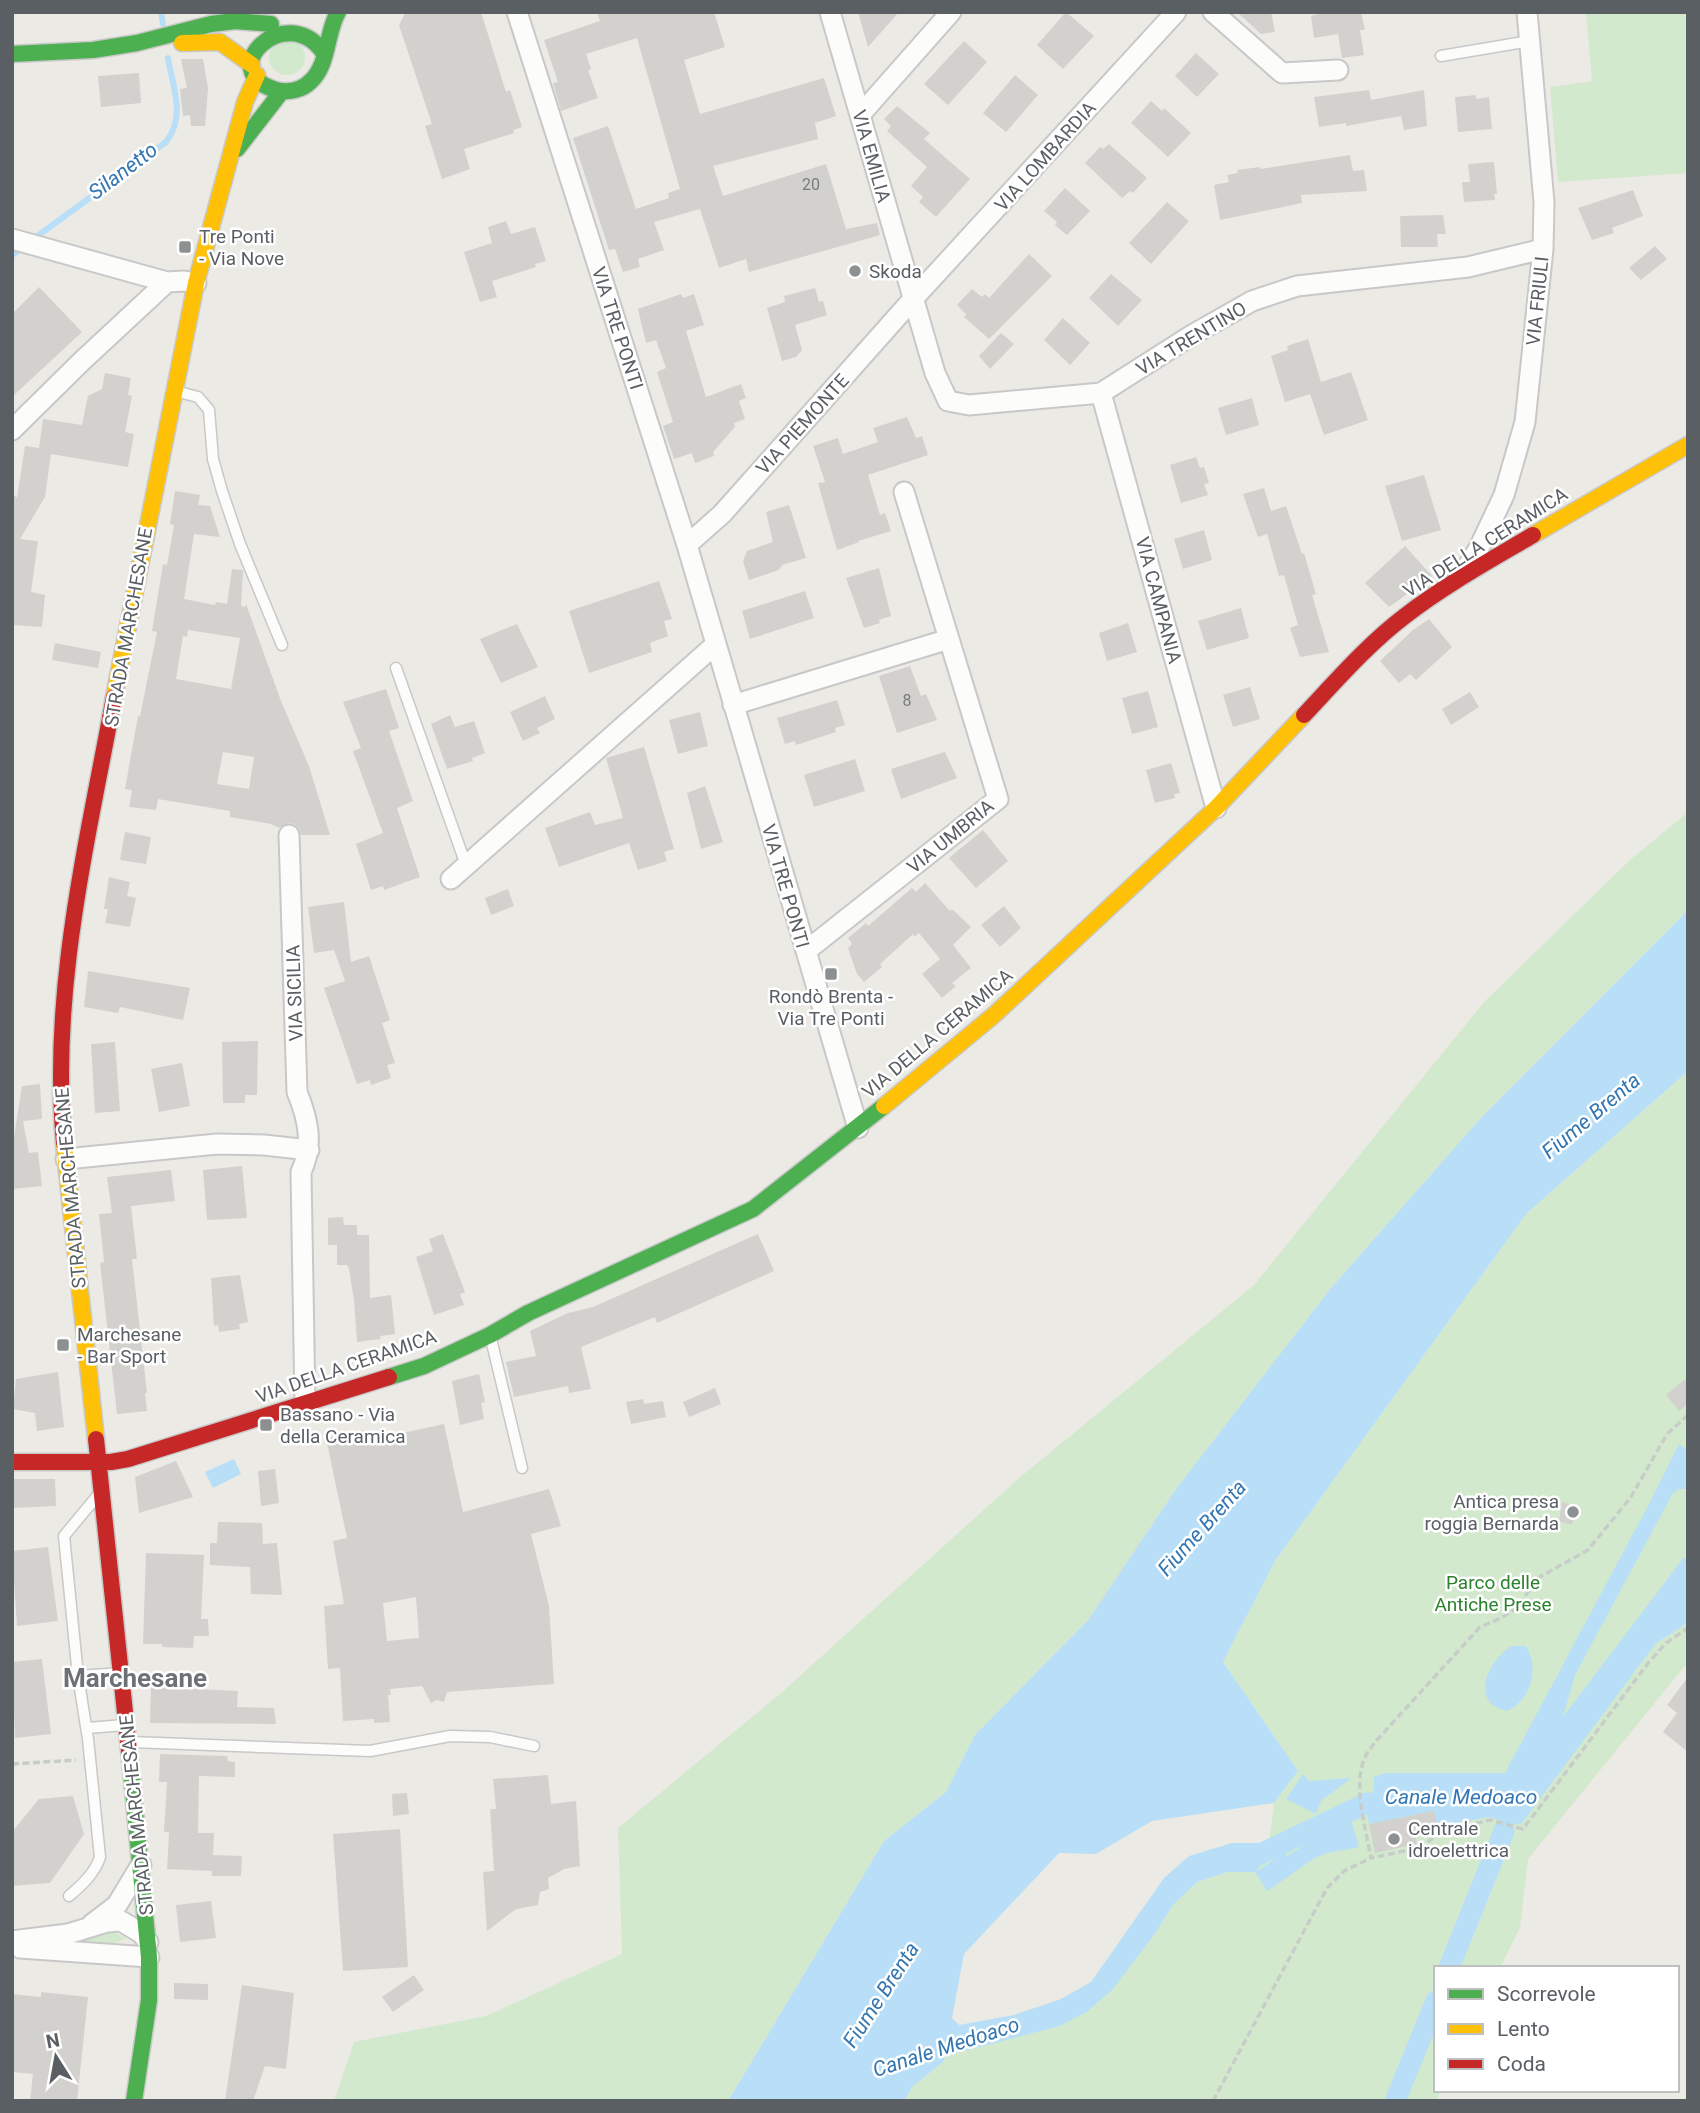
<svg xmlns="http://www.w3.org/2000/svg" width="1700" height="2113" font-family="Roboto,sans-serif">
	<rect width="100%" height="100%" fill="#eceae5"/>
	<path fill="#d3e9ce" d="M1586,12H1688V173L1558,182L1550,87L1592,81Z
		M269 57a18 18 0 1 1 36 0a18 18 0 1 1-36 0Z
		M1688,812V910L1479,1120L1331,1288L1176,1489L1089,1619L975,1735L946,1792L884,1841L728,2101H334L354,2042L486,2016L622,1954L618,1828L781,1693L1019,1478L1254,1285L1484,1002L1631,859Z
		M1688,1071V1662L1528,1859L1520,1928L1500,1968H1436V2090H1441L1436,2101H904L912,2087L943,2062L944,2056L1060,2026L1154,1935L1173,1905L1197,1882L1228,1872H1255L1269,1843L1274,1803L1298,1771L1223,1662L1275,1561L1526,1214Z
		M110,1931L127,1938L109,1946L72,1942Z"/>
	<path fill="#b8dff7" d="M1688,910V1071L1526,1214L1275,1561L1223,1662L1298,1771L1274,1803L1152,1821L1096,1854L1059,1853L964,1954L952,2018L959,2025L1014,2015L1061,1999L1091,1982L1164,1878L1189,1856L1232,1843H1269L1257,1871L1284,1853L1287,1856L1301,1847L1314,1822L1321,1825L1350,1816L1359,1847L1327,1853L1315,1858L1267,1891L1255,1872H1228L1197,1882L1173,1905L1154,1935L1113,1989L1088,2011L1060,2026L945,2056L943,2062L912,2087L904,2101H728L884,1841L946,1792L975,1735L1089,1619L1176,1489L1331,1288L1479,1120Z
		M1679,1444L1688,1451V1489H1679L1673,1493L1575,1675L1563,1717L1684,1557L1688,1561V1620L1682,1627L1656,1643L1522,1823L1513,1825L1490,1817L1437,1826L1434,1811L1369,1824L1366,1811L1373,1800L1374,1777L1385,1773H1505L1650,1502Z
		M234,1459L241,1474L213,1488L205,1472Z
		M1511,1646H1526C1540,1670 1531,1699 1507,1711C1468,1702 1488,1662 1511,1646Z
		M1303,1774L1309,1781L1351,1778L1321,1801L1316,1814L1286,1799Z"/>
	<g fill="none" stroke-linecap="round" stroke-linejoin="round">
		<path stroke="#b8dff7" stroke-width="6" d="M161,12L163,24
			M32,240L166,142C186,117 173,87 168,58
			M12,255L24,246"/>
		<path stroke="#b8dff7" stroke-width="21" d="M1239,1861L1250,1859L1367,1803H1397
			M1449,1968L1504,1831
			M1395,2101L1436,2001"/>
	</g>
	<path fill="#d2d1ce" fill-rule="evenodd" d="M406,12H481L506,92L510,90L522,127L513,130L514,133L464,149L470,169L442,179L425,126L432,124L399,25Z
		M597,12H714L725,47L684,60L700,114L824,78L836,116L815,123L818,139L713,166L723,196L826,164L846,229L877,223L880,235L749,272L746,259L719,268L700,209L654,222L664,250L638,259L640,267L623,272L615,249L609,250L573,138L608,126L636,209L669,198L668,193L680,189L637,38L586,54L591,69L588,70L598,98L561,111L553,83L558,82L544,40L600,21Z
		M858,12H899L868,47Z
		M1066,12L1094,36L1063,69L1037,45Z
		M1237,12H1271L1275,32L1261,34Z
		M1318,12H1361L1365,30H1360L1364,55L1342,58L1338,34L1314,38L1311,16L1318,14Z
		M964,41L987,62L948,105L924,84Z
		M1196,53L1219,74L1197,97L1175,76Z
		M181,59H203L208,88L205,126H191L190,115L183,116L180,89L187,88Z
		M139,73L141,103L101,107L98,76Z
		M1015,75L1038,95L1006,132L983,113Z
		M1369,90L1371,100L1424,90L1427,126L1404,130L1401,116L1346,126V123L1319,127L1314,97Z
		M1476,95V99L1489,97L1492,129L1458,132L1455,97Z
		M1151,101L1162,111L1164,108L1191,133L1168,157L1131,123Z
		M897,106L930,133L924,139L970,179L936,217L919,202L923,197L911,186L927,167L887,131L891,126L884,119Z
		M1109,144L1147,178L1133,193L1130,191L1122,198L1085,163L1100,147L1103,149Z
		M1350,155L1353,171L1364,170L1367,191L1301,195L1302,203L1220,220L1214,185L1229,182L1227,175L1238,173L1237,170L1260,167L1261,169Z
		M1494,162L1497,194H1494L1495,200L1464,202L1462,182H1470L1468,164Z
		M1065,188L1090,211L1067,235L1055,225L1057,222L1044,211Z
		M1633,190L1643,216L1612,228L1614,233L1592,240L1578,208Z
		M1167,202L1189,221L1151,264L1129,243Z
		M1443,215L1446,234H1437L1438,247H1401L1400,216Z
		M506,221L511,234L535,227L546,261L535,264L536,267L492,281L497,297L480,302L464,252L492,243L488,227Z
		M1655,246L1667,259L1641,280L1629,268Z
		M1029,254L1052,276L989,339L964,317L966,314L957,305L972,289L982,297L985,294L989,298Z
		M1111,274L1142,300L1118,326L1089,298Z
		M39,287L82,332L12,397V314Z
		M815,288L819,302L823,301L827,315L795,325L802,350L796,357L782,361L767,308L785,302L784,296Z
		M681,294L683,298L694,294L704,325L686,331L706,397L741,384L746,398L739,401L745,419L734,423L735,427L713,452L714,456L695,463L692,453L674,459L663,426L673,422L657,372L666,368L656,340L646,343L638,309Z
		M1063,318L1090,343L1070,365L1044,340Z
		M1001,333L1014,344L990,369L979,356Z
		M1308,339L1321,382L1351,372L1368,420L1324,435L1310,394L1285,402L1271,356L1288,350L1287,346Z
		M105,373L131,378L128,395L132,396L125,432L134,434L128,467L51,454L45,497L20,539L38,541L31,592L45,595L42,627L12,625V493L17,498L25,446L39,448L43,419L82,425L88,396L102,389Z
		M1252,398L1259,425L1226,435L1218,408Z
		M907,417L916,438L922,436L928,455L868,475L880,515L885,513L891,531L858,541L859,542L837,550L818,483L825,482L813,446L838,438L843,454L878,442L873,428Z
		M1196,457L1200,468L1204,467L1209,483L1204,484L1208,495L1181,503L1170,465Z
		M1424,475L1441,530L1402,541L1385,486Z
		M1264,488L1271,511L1286,506L1302,554L1304,553L1316,594L1312,595L1329,652L1300,657L1290,628L1298,625L1284,575L1279,576L1267,534L1258,537L1243,494Z
		M175,491L200,495L198,505L210,506L220,537L194,534L184,599L215,605L216,602L227,604L232,569L243,570L241,606L245,607L246,604L281,701L309,766L330,835H301L299,828L294,824L288,823L279,828L271,824L230,817V811L158,799L156,810L129,807L132,790L125,789L138,716H140L157,632L152,631L163,564L167,565L174,525L170,524ZM188,630L240,638L231,689L176,679L183,636L187,637ZM223,752L254,757L249,789L217,784Z
		M789,505L806,558L782,565L779,570L749,580L743,561L747,551L773,542L766,512Z
		M1204,530L1212,560L1183,569L1174,539Z
		M1405,546L1432,576L1389,607L1365,583Z
		M879,568L891,616L879,620L880,623L864,628L846,578Z
		M659,581L672,619L664,621L668,636L650,643L652,652L589,673L569,611Z
		M805,591L814,618L750,639L742,611Z
		M1241,608L1249,638L1207,650L1198,621Z
		M1429,619L1452,647L1416,680L1410,674L1399,683L1380,661L1413,630Z
		M1128,623L1137,652L1107,661L1099,633Z
		M517,624L538,667L501,683L480,639Z
		M55,643L101,652L98,668L52,660Z
		M910,666L921,696L926,694L937,720L897,733L879,676Z
		M1250,687L1260,719L1233,727L1223,695Z
		M386,689L399,728L389,731L413,801L397,808L420,877L384,890L383,886L371,890L356,844L383,833L353,751L361,748L343,702Z
		M1148,691L1158,727L1132,734L1122,698Z
		M1470,692L1479,707L1451,725L1442,709Z
		M545,696L555,719L537,728L540,733L523,741L510,712Z
		M837,700L845,725L835,728L836,732L796,745L795,741L785,744L777,718Z
		M700,712L708,746L678,754L669,720Z
		M450,715L455,727L474,721L485,753L472,758L473,761L447,769L431,724Z
		M644,747L674,849L664,852L667,861L638,870L629,843L559,867L545,828L590,812L595,825L623,818L606,758Z
		M945,752L957,778L901,799L891,769Z
		M855,759L865,791L814,807L804,775Z
		M1171,763L1180,793L1174,794L1175,798L1155,803L1146,770Z
		M705,786L723,842L701,849L687,793Z
		M983,830L1008,861L976,888L949,858Z
		M125,832L151,837L146,864L120,860Z
		M109,877L130,882L127,896L136,898L130,927L105,923L108,909H104Z
		M925,883L950,911L952,909L971,927L953,945L971,968L952,983L956,986L942,998L922,974L940,959L919,933L915,937L913,934L880,964L882,967L864,982L857,974L848,948L852,944L848,938L866,923L868,926L912,888L916,892Z
		M508,889L514,906L491,915L485,898Z
		M344,902L351,962L369,956L390,1020L382,1023L395,1063L387,1065L391,1078L371,1085L370,1080L357,1084L324,988L345,981L334,950L314,953L308,907Z
		M1004,906L1021,928L1000,947L981,925Z
		M88,971L190,988L183,1020L120,1007L118,1013L84,1007Z
		M258,1041L257,1095H245V1103H223L222,1042Z
		M115,1042L120,1111L95,1113L91,1044Z
		M182,1063L190,1106L159,1112L151,1069Z
		M40,1084L42,1119L23,1121L29,1153L38,1152L42,1186L12,1189V1150L22,1086Z
		M242,1166L247,1218L207,1220L203,1170Z
		M171,1170L175,1201L131,1206L137,1259H132L147,1393H145L147,1411L117,1414L100,1263L104,1262L99,1214L112,1213L107,1177Z
		M343,1217L344,1225H357V1235H369L370,1298L391,1295L395,1334L380,1336L381,1339L357,1342L354,1300L349,1269L347,1265H337V1245H328V1218Z
		M443,1234L465,1292L460,1294L464,1305L434,1315L416,1257L433,1251L429,1239Z
		M758,1234L774,1271L657,1323L655,1317L581,1347L591,1389L569,1393L568,1386L514,1397L506,1362L536,1356L530,1331L568,1313L593,1307Z
		M240,1275L248,1322L239,1324L240,1329L219,1332L218,1325L214,1326L211,1278Z
		M58,1372L64,1427L37,1431L35,1413L13,1409L16,1379Z
		M479,1374L485,1402L481,1403L484,1419L460,1425L452,1381Z
		M1688,1377V1404L1679,1411L1666,1395Z
		M715,1388L721,1404L689,1417L683,1402Z
		M643,1399L644,1404L663,1401L666,1417L631,1424L626,1402Z
		M444,1424L463,1512L549,1489L561,1526L531,1534L549,1606L554,1684L447,1692L444,1702L437,1700L431,1703L422,1686L390,1689L391,1695H388L390,1722L374,1723V1719L343,1721L340,1668L328,1669L324,1606L344,1604L333,1541L347,1538L326,1438L364,1430L366,1441ZM416,1597L419,1638L387,1641L383,1603Z
		M176,1461L193,1497L139,1513L135,1477Z
		M275,1469L279,1503L261,1506L258,1471Z
		M12,1479H55L56,1506L12,1508Z
		M1562,1502L1578,1507L1572,1525L1559,1521Z
		M218,1522L262,1523L263,1544L277,1543L282,1595L251,1594L250,1567L210,1565V1543H217Z
		M48,1547L58,1621L17,1626L12,1551Z
		M146,1553L204,1555L201,1619H208L209,1636H194L193,1648L162,1647V1644H143Z
		M42,1659L51,1734L15,1738L12,1662Z
		M1688,1677V1752L1663,1732L1677,1713L1667,1705Z
		M151,1687L238,1691L237,1707L274,1708L276,1724L150,1723Z
		M160,1754L227,1756L228,1761L235,1762V1777L199,1776L198,1833H214L213,1855L242,1856L241,1876H212V1871L167,1869L169,1832H164L167,1782H159Z
		M548,1775L551,1804L576,1801L580,1866L564,1869L548,1878L549,1889L540,1892L538,1905L516,1909L487,1931L483,1872L494,1871L490,1809H496L493,1779Z
		M407,1793L409,1814L393,1816L392,1794Z
		M73,1796L84,1834L50,1883L12,1886V1832L39,1799Z
		M1434,1811L1438,1829L1415,1833L1417,1844L1375,1853L1369,1824Z
		M400,1829L408,1967L343,1971L333,1834Z
		M211,1901L216,1938L180,1942L176,1905Z
		M414,1975L424,1990L393,2012L382,1997Z
		M174,1983L208,1984V2000L174,1999Z
		M242,1985L294,1993L286,2069L265,2066L253,2101H225Z
		M41,1992L88,1997L77,2101H30L33,2074L12,2072V1994L41,1997Z"/>
	<g fill="none" stroke-linecap="round" stroke-linejoin="round">
		<g stroke="#c8c8c8" stroke-width="13">
			<path id="lane" d="M1441,56L1530,41
				M175,391L198,397L209,410L213,459L222,491L240,544L282,645
				M396,668L466,865
				M491,1339L522,1468
				M98,1495L64,1536L78,1676L121,1673
				M87,1728L125,1725
				M131,1742L370,1751L450,1736L490,1737L534,1746
				M69,1896C82,1885 95,1873 100,1857L88,1739L78,1676"/>
		</g>
		<g stroke="#c8c8c8" stroke-width="23">
			<path id="street" d="M517,12L687,545L858,1128
				M830,12L935,373L948,401L969,405L1101,393L1192,335L1252,301L1297,286L1468,267L1543,249
				M1213,12L1282,73L1338,70
				M860,115L951,12
				M12,239L167,282
				M1101,393L1216,808
				M12,430L82,361L167,282L184,281L196,283
				M687,545L722,514L913,299L1176,12
				M1463,574L1479,548L1504,495L1525,422L1543,249L1544,202L1527,12
				M733,705L949,639L904,492
				M289,835L297,1092C308,1119 314,1144 301,1172L305,1403
				M451,879L716,644
				M806,951L998,799L949,639
				M66,1159L217,1144L264,1145L309,1150
				M92,1924L117,1905L141,1865
				M12,1941L68,1934L107,1922L121,1921L141,1933L148,1942
				M20,1948L149,1957"/>
		</g>
		<g stroke="#c9c9c9" stroke-width="19">
			<path id="fast" d="M323,52C286,0 212,71 276,90C289,93 302,90 311,81C329,64 326,33 338,12
				M12,54L93,50L137,43L211,24L235,21L271,24
				M237,149L282,91
				M389,1377L424,1366L490,1335L528,1313L753,1209L884,1106
				M131,1769L149,1957V2000L134,2101"/>
		</g>
		<g stroke="#c9c9c9" stroke-width="19">
			<path id="slow" d="M182,43L220,42L252,65
				M1533,535L1688,445
				M114,697L196,283L245,102L257,75
				M884,1106L994,1015L1216,808L1304,715
				M64,1143L96,1439"/>
		</g>
		<g stroke="#c9c9c9" stroke-width="19">
			<path id="jam" d="M1304,715C1336,681 1368,644 1405,616C1445,585 1489,561 1533,535
				M64,1143C50,992 87,844 114,697
				M96,1439L131,1769
				M12,1462H111L128,1459L389,1377"/>
		</g>
		<path stroke="#c7cdc9" stroke-width="3.5" stroke-dasharray="7 3.5" stroke-linecap="butt" d="M1688,1415L1667,1434L1631,1497L1588,1550L1538,1578L1517,1608L1501,1618L1480,1627L1376,1741C1372,1747 1366,1753 1364,1760C1353,1786 1366,1830 1371,1858L1419,1848L1442,1832L1490,1820L1523,1829L1649,1662L1666,1643L1688,1628
			M12,1764L76,1760
			M1213,2101L1327,1888L1344,1871L1371,1858"/>
		<use href="#lane" stroke="#fcfcfb" stroke-width="10"/>
		<use href="#street" stroke="#fcfcfb" stroke-width="19"/>
		<use href="#fast" stroke="#4caf50" stroke-width="16"/>
		<use href="#slow" stroke="#ffc107" stroke-width="16"/>
		<use href="#jam" stroke="#c62828" stroke-width="16"/>
	</g>
	<g fill="#8d9091" stroke="#fff" stroke-width="2.5">
		<rect x="178" y="240" width="14" height="14" rx="3.5"/>
		<circle cx="855" cy="271" r="7"/>
		<rect x="824" y="967" width="14" height="14" rx="3.5"/>
		<rect x="56" y="1338" width="14" height="14" rx="3.5"/>
		<rect x="259" y="1418" width="14" height="14" rx="3.5"/>
		<circle cx="1573" cy="1512" r="7"/>
		<circle cx="1394" cy="1839" r="7"/>
	</g>
	<g text-anchor="middle" stroke-width="5" stroke-linejoin="round" paint-order="stroke">
		<g font-size="16" fill="#797d80">
			<text x="811" y="190">20</text>
			<text x="907" y="706">8</text>
		</g>
		<g font-size="19" fill="#5a5f64" stroke="#fff">
			<text transform="translate(872 156) rotate(74)" y="7">VIA EMILIA</text>
			<text transform="translate(1045 156) rotate(-48)" y="7">VIA LOMBARDIA</text>
			<text transform="translate(1537 301) rotate(-84)" y="7">VIA FRIULI</text>
			<text transform="translate(618 328) rotate(72)" y="7">VIA TRE PONTI</text>
			<text transform="translate(1191 338) rotate(-31)" y="7">VIA TRENTINO</text>
			<text transform="translate(802 424) rotate(-48)" y="7">VIA PIEMONTE</text>
			<text transform="translate(1485 542) rotate(-32)" y="7">VIA DELLA CERAMICA</text>
			<text transform="translate(1159 600) rotate(75)" y="7">VIA CAMPANIA</text>
			<text transform="translate(128 627) rotate(-80)" y="7">STRADA MARCHESANE</text>
			<text transform="translate(950 836) rotate(-39)" y="7">VIA UMBRIA</text>
			<text transform="translate(786 886) rotate(74)" y="7">VIA TRE PONTI</text>
			<text transform="translate(294 993) rotate(-92)" y="7">VIA SICILIA</text>
			<text transform="translate(937 1033) rotate(-40)" y="7">VIA DELLA CERAMICA</text>
			<text transform="translate(70 1188) rotate(-95)" y="7">STRADA MARCHESANE</text>
			<text transform="translate(346 1366) rotate(-19)" y="7">VIA DELLA CERAMICA</text>
			<text transform="translate(136 1815) rotate(-96)" y="7">STRADA MARCHESANE</text>
		</g>
		<g font-size="19" fill="#5a5f64" stroke="#fff" text-anchor="start">
			<text x="199" y="243">Tre Ponti<tspan x="199" dy="22">- Via Nove</tspan></text>
			<text x="869" y="278">Skoda</text>
			<text x="831" y="1003" text-anchor="middle">Rondò Brenta -<tspan x="831" dy="22">Via Tre Ponti</tspan></text>
			<text x="77" y="1341">Marchesane<tspan x="77" dy="22">- Bar Sport</tspan></text>
			<text x="280" y="1421">Bassano - Via<tspan x="280" dy="22">della Ceramica</tspan></text>
			<text x="1559" y="1508" text-anchor="end">Antica presa<tspan x="1559" dy="22">roggia Bernarda</tspan></text>
			<text x="1408" y="1835">Centrale<tspan x="1408" dy="22">idroelettrica</tspan></text>
		</g>
		<g font-size="19" fill="#2c822c" stroke="#fff">
			<text x="1493" y="1589">Parco delle<tspan x="1493" dy="22">Antiche Prese</tspan></text>
		</g>
		<g font-size="21" font-style="italic" fill="#3376b1" stroke="#fff">
			<text transform="translate(123 171) rotate(-37)" y="7">Silanetto</text>
			<text transform="translate(1591 1116) rotate(-40)" y="7">Fiume Brenta</text>
			<text transform="translate(1202 1528) rotate(-48)" y="7">Fiume Brenta</text>
			<text x="1461" y="1804">Canale Medoaco</text>
			<text transform="translate(881 1995) rotate(-57)" y="7">Fiume Brenta</text>
			<text transform="translate(946 2047) rotate(-18)" y="7">Canale Medoaco</text>
		</g>
		<g font-size="26" font-weight="bold" fill="#6b7176" stroke="#fff">
			<text x="135" y="1687">Marchesane</text>
		</g>
	</g>
	<rect width="1700" height="2113" fill="none" stroke="#5a5f64" stroke-width="28"/>
	<rect x="1434" y="1966" width="245" height="126" fill="#ffffff" stroke="#bdbfc1" stroke-width="2"/>
	<rect x="1448" y="1989" width="35" height="10" fill="#4caf50" stroke="#bdbfc1" stroke-width="2"/>
	<text x="1497" y="2001" font-size="21" fill="#5a5f64">Scorrevole</text>
	<rect x="1448" y="2024" width="35" height="10" fill="#ffc107" stroke="#bdbfc1" stroke-width="2"/>
	<text x="1497" y="2036" font-size="21" fill="#5a5f64">Lento</text>
	<rect x="1448" y="2059" width="35" height="10" fill="#c62828" stroke="#bdbfc1" stroke-width="2"/>
	<text x="1497" y="2071" font-size="21" fill="#5a5f64">Coda</text>
	<g transform="translate(56 2057) rotate(349)" stroke="#ffffff" stroke-width="5" paint-order="stroke">
	<path d="M0-5L12 26L0 18L-12 26Z" fill="#5a5f64"/>
	<text y="-10" font-size="19" font-weight="bold" text-anchor="middle" fill="#5a5f64">N</text>
	</g>
</svg>
